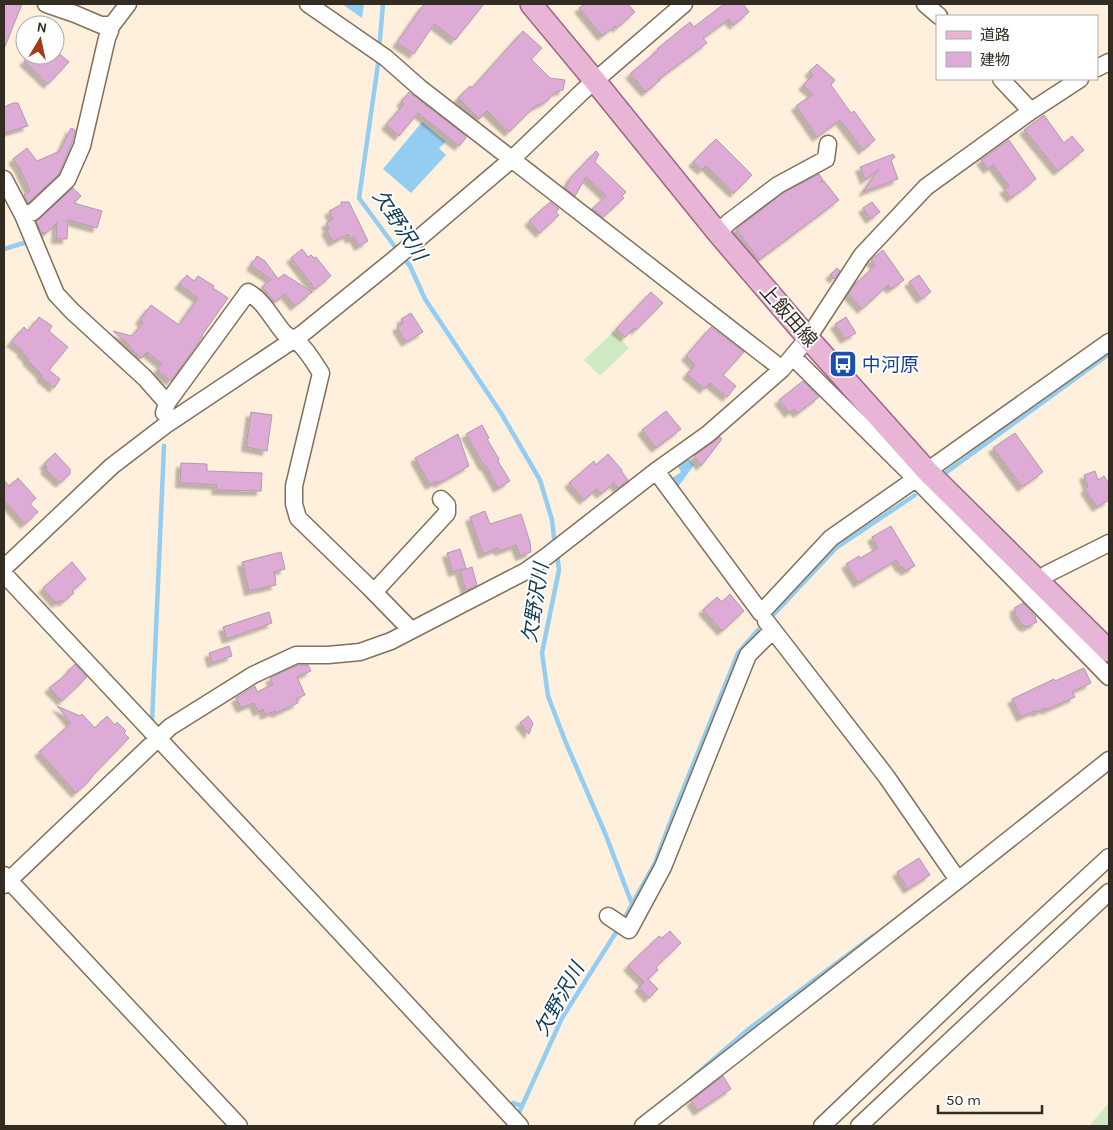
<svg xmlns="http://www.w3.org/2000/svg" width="1113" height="1130" font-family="Karla,'Noto Sans JP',sans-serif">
	<defs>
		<filter id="shadow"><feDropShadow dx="-4.5" dy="4.5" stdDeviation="1" flood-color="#0004"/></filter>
	</defs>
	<rect width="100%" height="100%" fill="#fff0dd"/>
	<path fill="#d0ebc4" d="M613,332L629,348L600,376L584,360Z
		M1109,1103V1126H1089Z"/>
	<path fill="#93cdf2" d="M342,4H364L362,18Z
		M422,122L446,142L439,148L446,155L411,193L383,169Z
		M686,456L694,465L678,487L672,478L681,472L676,463Z"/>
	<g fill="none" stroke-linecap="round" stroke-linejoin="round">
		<path stroke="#93cdf2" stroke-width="4.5" d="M379,50L383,4
			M379,57L359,198L398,251
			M4,249L24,243
			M403,257L410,266L425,299L501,413L540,480L552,520L555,546
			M944,474L1109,354
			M774,614L836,548L915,495
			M155,726L152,722L164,446
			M632,904L655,863L674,812L738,653L758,630
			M692,1078L750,1028L873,936
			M513,1103L522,1106
			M517,1117L562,1018L622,923L632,904L605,833L566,743L548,696L542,653L559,570L557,553"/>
	</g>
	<path fill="#ddabd5" stroke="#b09aac" filter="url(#shadow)" d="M4,4H22L4,49Z
		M424,4H484L455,40L434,24L414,54L397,43Z
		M585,4H628L635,12L617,28L615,26L602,36L579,8Z
		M724,4H743L749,12L734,25L729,19L703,38L707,43L659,79L660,80L646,92L630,74L658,50L657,49L690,22L694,27Z
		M523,31L542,48L531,59L550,78L565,80L563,90L555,92L547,101L534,107L509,132L487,111L479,119L458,98L470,86L472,88Z
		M31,55H61L69,62L48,84L24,61Z
		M817,64L835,80L831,85L851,113L854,111L875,140L863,150L840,120L817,137L796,106L813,94L803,85L813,75L809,72Z
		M409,92L466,136V138L459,146L418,113L399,136L386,125L404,104L401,102Z
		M13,103H18L28,126L4,133V107Z
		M1044,115L1064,143L1072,136L1084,150L1058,171L1024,130Z
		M71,128L75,130L72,143L59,174L28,203L24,195L30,191L19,167L13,159L27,148L37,161L60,151Z
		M716,139L752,175L734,193L706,166L702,170L693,162Z
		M1009,140L1036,179L1011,198L1004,189L1009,186L993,165L988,169L981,160Z
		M596,151L599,154L595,162L626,192L622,196L624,198L603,217L592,209L606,196L586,177L575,196L565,188L572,176Z
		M893,154L895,157L891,160L898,179L863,192L879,169L865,180L860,167L888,156L889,155V156Z
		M819,174L823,180L820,182L824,181L839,200L759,260L736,229L783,193Z
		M73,188L81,196L74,203L102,211L97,228L68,220L67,239H56L57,223L45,234L44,232L42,234L36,221Z
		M341,202H349L368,241L359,246L354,237L350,239L348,234L333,242L326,230L329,229L326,223L333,219L329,211L341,205Z
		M550,202L559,209L556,212L559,215L540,233L529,221Z
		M872,202L880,212L870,219L863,208Z
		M302,249L308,257L311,255L314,258L316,257L331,276L315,289L291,258Z
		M883,250L904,280L891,289L888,285L862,309L848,294L855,284L875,266L871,260Z
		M257,256L265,261L278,279L284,274L312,292L295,306L285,294L275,302L262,287L271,279L251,266Z
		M837,268L840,271L834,279L830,275Z
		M187,275L194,281L198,276L214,286L213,288L228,298L202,335L203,336L171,381L159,372V371L158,369L162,364L147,352L141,358L130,348V346L113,331L132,336L143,323L140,319L151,305L179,325L198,298L179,284Z
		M919,275L931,292L921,299L909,282Z
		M651,292L663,303L636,330L634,328L625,337L616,329Z
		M411,313L423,332L406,342L397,327L403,323L401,319Z
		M39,317L52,326L49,331L68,347L49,370L60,379L54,388L41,377L42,375L27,360L28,358L22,353V350L11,342L24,327L28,331Z
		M846,317L856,333L845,339L835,324Z
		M711,327L744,352L723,375L736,386L727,397L710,383L704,389L687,374L695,365L686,356Z
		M803,381L819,397L798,413L794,409L789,413L779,400Z
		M666,411L681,429L656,448L642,430Z
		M251,412L272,415L267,451L246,447Z
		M482,425L489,438L487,439L499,459L498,461L510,481L498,488L486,466H484L466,434Z
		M1015,433L1043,472L1022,487L993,448Z
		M458,434L469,466L439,483L437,481L430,485L415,458Z
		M720,437L722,439L701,466L694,456Z
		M55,453L70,469V474L60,483L45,469L47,467L44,464Z
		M608,454L622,470V472L628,480L618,488L614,483L601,494L597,489L584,500L569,483L594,461L596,465Z
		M181,463L207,464V471L262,473L261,491L216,490L217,485L180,483Z
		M1095,471L1098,480L1104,476L1109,484V500L1097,507L1085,489L1088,487L1084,475Z
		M18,478L36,498L30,504L38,512L25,524L4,500V480L9,486Z
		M485,511L490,524L521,514L530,542L531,552L520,556L516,545L499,551L498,548L483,554L470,517Z
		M891,526L915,566L905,571L903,567L901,568L896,560L858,583L846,564L859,556L860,558L878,548L872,537Z
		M460,549L466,568L453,572L447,553Z
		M281,552L285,569L274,572L276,581H275L276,585L249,591L242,562Z
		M72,562L86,579L72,591L74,593L63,602L61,600L56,603L43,588Z
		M472,567L477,585L466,590L460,571Z
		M730,594L744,611L722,631L703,610L717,597L722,602Z
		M1023,603L1036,617L1035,618L1037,622L1027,627L1022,625L1014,612L1016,611L1014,608Z
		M269,612L272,623L227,639L223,627Z
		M229,646L232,656L212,663L209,653Z
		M75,664L87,677L62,701L49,688L68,673V671Z
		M298,665H308L311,671L297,677L305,695L296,699L298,703L276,713L275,711L265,715L263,709L258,712L254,703L241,708L236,698L255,686L257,692L273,684L270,678Z
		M1084,668L1091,683L1072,692L1075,697L1046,710L1045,708L1037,712L1034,711L1021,717L1012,699L1054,679L1055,681Z
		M57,706L80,716L82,714L95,728L107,716L115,725L117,722L126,731L124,733L129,738L93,775L89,781L76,793L39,752L71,723Z
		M528,716L533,723L529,734L520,723Z
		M919,858L930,875L908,889L897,872Z
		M670,931L681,943L656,967L658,970L648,979L658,989L649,998L639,987L644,982L628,966L659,936L662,938Z
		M723,1076L731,1089L698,1111L691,1101Z"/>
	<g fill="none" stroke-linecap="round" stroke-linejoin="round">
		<g stroke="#81705b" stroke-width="19">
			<path id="minor" d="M46,4L75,14L101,25H112L128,4
				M308,4L386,58L420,88L782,369
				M925,4L939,16
				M1097,68L1109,62
				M1001,79L1031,111
				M4,179L23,215L56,294L72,311L145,378L167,403L164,413
				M23,215L33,212L67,180L82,146L107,38L110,31L109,25
				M718,233L729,222L778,185L826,159L828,144
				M793,357L916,479L1109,677
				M167,403L248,292C264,301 272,319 284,333C288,337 293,338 297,341C307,350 314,362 321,373L294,486V504L298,518L370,588L411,630
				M656,471L761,613L831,538L927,471L1109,342
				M4,568L112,466L167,424L302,334L391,262L512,159L583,91L684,4
				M4,574L337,929L520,1126
				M1047,574L1109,543
				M374,592L447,513V505L441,499
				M766,621L886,776L958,880
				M4,875L239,1126
				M4,885L170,727L253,675L296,655H328L360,652L391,641L526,571L547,556L656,471L708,434L782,369L808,338L862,255L926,187L1031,111L1080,79
				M608,916L629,930L663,867L748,655L773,630
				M643,1126L958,880L1109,760
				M822,1126L972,983L1109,857
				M859,1126L1109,892"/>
		</g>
		<g stroke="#9e6585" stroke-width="24">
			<path id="major" d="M531,4L595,81L718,233L808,338L927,471L1109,651"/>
		</g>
		<use href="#minor" stroke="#fff" stroke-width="16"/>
		<use href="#major" stroke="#e8b5d6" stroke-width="21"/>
	</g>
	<defs>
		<g id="bus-square" transform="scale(1.4375)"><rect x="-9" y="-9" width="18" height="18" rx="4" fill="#1a4fb4" stroke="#fff"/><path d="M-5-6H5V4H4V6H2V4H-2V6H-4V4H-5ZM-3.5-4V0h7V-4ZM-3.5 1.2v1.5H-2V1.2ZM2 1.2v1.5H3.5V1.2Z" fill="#fff"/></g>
	</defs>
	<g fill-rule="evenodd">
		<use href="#bus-square" x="843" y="364"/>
	</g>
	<g text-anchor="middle" stroke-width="4" stroke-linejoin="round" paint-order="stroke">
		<g font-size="19" fill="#332c23" stroke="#fff">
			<text transform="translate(789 315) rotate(49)" y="7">上飯田線</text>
		</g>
		<g font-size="19" fill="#164399" stroke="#fff" text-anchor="start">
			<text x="862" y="371">中河原</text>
		</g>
		<g font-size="20" font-style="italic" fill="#0c3b55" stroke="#fff">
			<text transform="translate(400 225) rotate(57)" y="7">欠野沢川</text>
			<text transform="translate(535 603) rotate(-81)" y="7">欠野沢川</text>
			<text transform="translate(559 999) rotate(-61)" y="7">欠野沢川</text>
		</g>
	</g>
	<rect width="1113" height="1130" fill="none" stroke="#332c23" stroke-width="10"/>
	<rect x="936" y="15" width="162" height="65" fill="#ffffff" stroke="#adaba7"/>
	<rect x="946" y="31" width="25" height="8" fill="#e8b5d6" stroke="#adaba7"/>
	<text x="980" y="40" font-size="15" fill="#332c23">道路</text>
	<rect x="946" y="52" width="25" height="15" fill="#ddabd5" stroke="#adaba7"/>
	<text x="980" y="65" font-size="15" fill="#332c23">建物</text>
	<g transform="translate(40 40) rotate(9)"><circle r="24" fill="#ffffff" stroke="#adaba7"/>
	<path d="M0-4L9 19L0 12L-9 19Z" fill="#a23a1b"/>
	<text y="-8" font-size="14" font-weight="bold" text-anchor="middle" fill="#332c23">N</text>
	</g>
	<path d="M938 1105v8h104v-8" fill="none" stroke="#332c23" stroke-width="2.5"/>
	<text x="946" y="1105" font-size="15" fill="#332c23" stroke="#ffffff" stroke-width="4" paint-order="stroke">50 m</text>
</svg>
